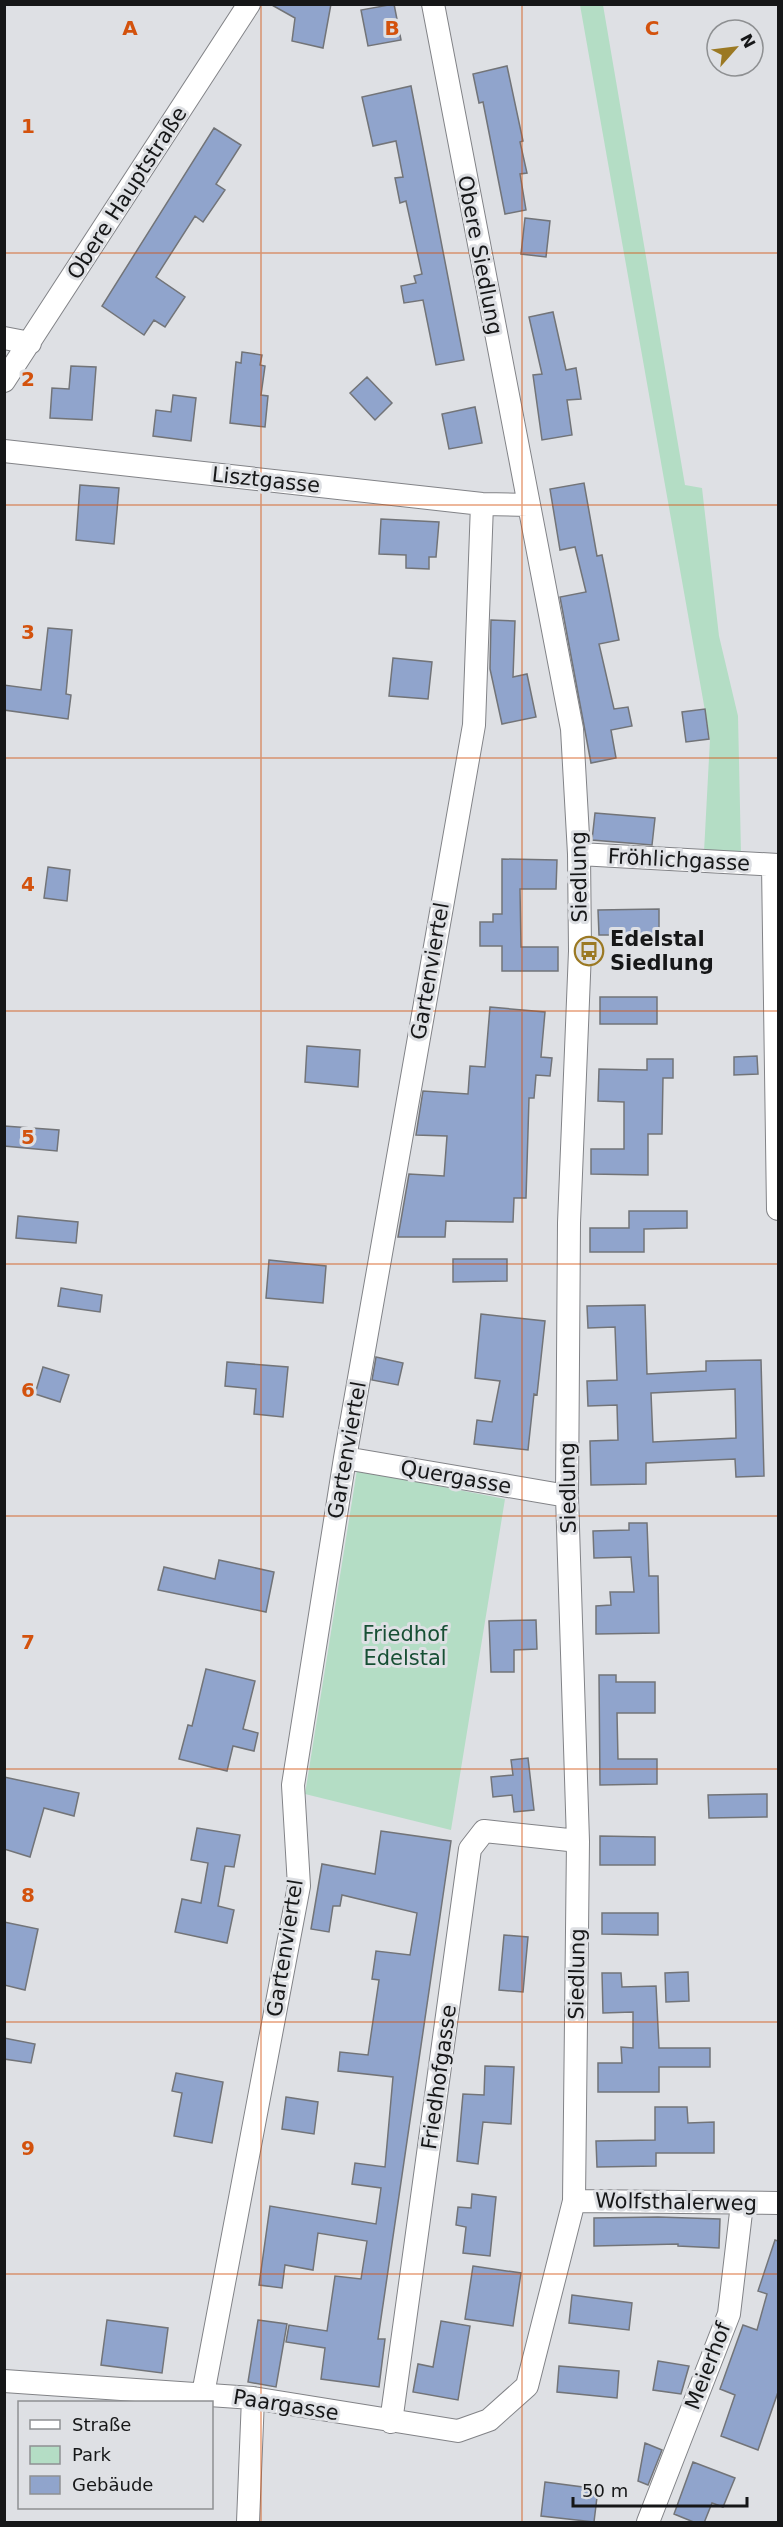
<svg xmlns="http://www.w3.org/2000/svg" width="783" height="2527" font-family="'DejaVu Sans',sans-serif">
	<rect width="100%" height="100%" fill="#dee0e4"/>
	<path fill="#b4ddc5" d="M580,5H603L685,485L702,488L719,636L738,716L741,853L704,852L710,739Z
		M357,1470L505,1499L451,1830L305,1794Z"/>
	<path fill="#90a4cc" stroke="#727478" stroke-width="1.5" fill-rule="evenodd" d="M270,4H331L323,48L292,41L295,18Z
		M394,4L401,40L368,46L361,10Z
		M507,66L523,141L520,142L527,173L520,174L526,210L505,214L483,102L479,103L473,74Z
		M411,86L464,360L436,365L423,300L404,303L401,286L416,283L414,276L422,274L406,201L400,203L395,178L403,177L396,141L373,146L362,97Z
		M214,128L241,145L216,184L225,190L203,222L195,216L156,277L185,297L165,327L154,320L144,335L102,306Z
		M525,218L550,221L546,257L521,254Z
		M553,312L566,370L576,368L581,399L567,400L572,435L542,440L533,375L542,374L529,317Z
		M242,352L262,355L260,365L265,366L261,395L268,396L265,427L230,423L236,362L241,363Z
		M71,366L96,367L92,420L50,418L52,388L69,389Z
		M367,377L392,403L375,420L350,393Z
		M173,395L196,398L191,441L153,436L156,410L171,412Z
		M475,407L482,443L449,449L442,414Z
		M584,483L597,556L602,555L619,640L599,644L614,709L628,707L632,726L611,730L616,758L591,763L560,597L586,592L575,547L560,550L550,489Z
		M80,485L119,488L114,544L76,540Z
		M381,519L439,522L436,557H429V569L406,568V555L379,554Z
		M491,620L515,621L513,677L527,674L536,717L502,724L490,669Z
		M48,628L72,630L66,694L71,695L68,719L4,710V685L41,690Z
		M393,658L432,662L428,699L389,696Z
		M705,709L709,739L686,742L682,712Z
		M595,813L655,818L652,845L592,840Z
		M502,859L557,860L556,889H520L521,947H558V971H502V946H480V922H493V914H502Z
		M48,867L70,870L67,901L44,898Z
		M659,909V935H599L598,910Z
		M600,997H657V1024H600Z
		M490,1007L545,1012L541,1057L552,1058L550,1076L536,1075L534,1098H529L526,1198H514L513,1222L446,1221L445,1237H398L409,1174L444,1176L447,1136L416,1135L423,1091L468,1094L470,1066L485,1067Z
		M307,1046L360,1050L358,1087L305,1082Z
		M757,1056L758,1074L734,1075V1057Z
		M647,1059H673V1078H663L662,1134H648V1175L591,1174V1149H624V1102L598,1101L599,1069L647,1070Z
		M4,1126L59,1130L57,1151L4,1146Z
		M629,1211H687V1228L644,1229V1252H590V1228H629Z
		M18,1216L78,1222L76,1243L16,1238Z
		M453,1259H507V1281L453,1282Z
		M269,1260L326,1266L323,1303L266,1298Z
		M61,1288L102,1295L100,1312L58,1306Z
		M645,1305L647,1374L706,1371V1361L761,1360L764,1476L736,1477L735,1459L646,1463V1484L591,1485L590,1441L618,1440L617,1405L588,1406L587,1381L617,1380L615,1327L588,1328L587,1306ZM735,1389L736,1438L653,1442L651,1393Z
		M481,1314L545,1321L537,1395L534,1394L528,1450L474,1444L477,1420L492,1422L500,1381L475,1378Z
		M376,1357L403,1363L398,1385L372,1380Z
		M227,1362L288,1367L283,1417L254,1414L256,1389L225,1386Z
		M43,1367L69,1375L60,1402L35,1394Z
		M629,1523H647L649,1576H658L659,1633L596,1634V1606L611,1605L610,1592H634L631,1557L594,1558L593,1531L629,1530Z
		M219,1560L274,1572L266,1612L158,1590L164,1567L215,1579Z
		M536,1620L537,1649L514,1650V1672H491L489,1621Z
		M206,1669L255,1681L243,1729L258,1733L254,1751L233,1746L227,1771L179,1759L188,1725L192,1726Z
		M599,1675H616V1682H655V1713H617L618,1759H657V1784L600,1785Z
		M528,1758L534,1810L514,1812L512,1795L493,1797L491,1777L513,1775L511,1760Z
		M4,1777L79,1793L74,1816L44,1808L30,1857L4,1849Z
		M767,1794V1817L709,1818L708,1795Z
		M197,1828L240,1835L234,1867L225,1866L218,1906L234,1910L227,1943L175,1932L182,1899L201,1903L208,1863L191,1860Z
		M381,1831L451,1841L378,2339H385L379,2387L321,2379L325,2348L286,2342L289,2325L327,2331L335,2276L361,2279L367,2241L318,2233L313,2270L285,2265L282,2288L259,2285L270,2206L376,2224L381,2188L352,2184L355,2163L385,2167L393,2077L338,2071L340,2052L368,2055L379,1980L372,1979L376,1951L410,1955L417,1913L342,1895L340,1906H333L329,1932L311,1929L322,1864L375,1874Z
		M600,1836L655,1837V1865H600Z
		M602,1913H658V1935L602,1934Z
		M4,1922L38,1929L25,1990L4,1985Z
		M504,1935L528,1937L523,1992L499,1990Z
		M688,1972L689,2001L666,2002L665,1973Z
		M602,1973H621L622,1987L656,1986L659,2048H710V2067H659V2092H598V2063H622L621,2047L633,2048V2012L603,2013Z
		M4,2038L35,2044L31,2063L4,2059Z
		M485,2066L514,2067L511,2124L483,2122L478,2164L457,2161L463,2094L484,2095Z
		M176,2073L223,2082L212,2143L174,2136L182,2093L172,2091Z
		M286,2097L318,2102L314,2134L282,2129Z
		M655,2107H687L688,2123L714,2122V2153H656V2166L597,2167L596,2141L655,2140Z
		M472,2194L496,2197L490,2256L463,2253L466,2227L456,2225L458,2207L471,2208Z
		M658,2217L720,2219L719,2248L678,2246V2244L594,2246V2218Z
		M775,2240L778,2241V2392L758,2450L721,2436L735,2395L720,2389L743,2325L757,2330L767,2294L758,2291Z
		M473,2266L521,2273L513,2326L465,2319Z
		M572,2295L632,2303L629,2330L569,2323Z
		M107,2320L168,2328L162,2373L101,2365Z
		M258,2320L287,2324L276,2387L248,2382Z
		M441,2321L470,2326L458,2400L413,2392L418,2364L433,2367Z
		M658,2361L689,2366L681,2394L653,2390Z
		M559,2366L619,2371L617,2398L557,2392Z
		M645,2443L662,2450L648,2485L638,2481Z
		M693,2462L735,2478L723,2507L712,2503L704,2523H696L674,2514Z
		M545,2482L598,2489L594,2522L541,2516Z"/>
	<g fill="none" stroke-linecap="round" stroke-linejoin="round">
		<g stroke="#828387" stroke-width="24">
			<path id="minor" d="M4,338L30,343
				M4,381L249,4
				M4,451L482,504L528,505
				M579,854L778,865
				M773,865L778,1209
				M345,1458L567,1496
				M574,2201L778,2203
				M4,2381L253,2398L458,2431L489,2420L527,2386L574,2201L578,1841L567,1496L569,1223L580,951L579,854L572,729L433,4
				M203,2394L299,1886L293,1785L345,1458L474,725L482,504
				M391,2422L470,1849L484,1831L578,1841
				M248,2522L253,2398
				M648,2522L729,2314L742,2204"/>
		</g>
		<use href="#minor" stroke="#fff" stroke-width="22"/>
	</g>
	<path fill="none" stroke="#d3520d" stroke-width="1.5" stroke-opacity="0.55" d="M261,4V2522M522,4V2522M4,253H778M4,505H778M4,758H778M4,1011H778M4,1264H778M4,1516H778M4,1769H778M4,2022H778M4,2274H778"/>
	<defs>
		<g id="bus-ring" transform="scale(1.5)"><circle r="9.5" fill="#dee0e4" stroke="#9b7923" stroke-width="1.5"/><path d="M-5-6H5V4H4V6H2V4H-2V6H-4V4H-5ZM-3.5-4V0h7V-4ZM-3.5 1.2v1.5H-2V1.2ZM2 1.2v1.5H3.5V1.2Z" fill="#9b7923"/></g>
	</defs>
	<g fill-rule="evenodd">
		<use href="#bus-ring" x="589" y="951"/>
	</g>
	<g text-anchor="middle" stroke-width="6" stroke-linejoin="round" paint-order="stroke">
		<g font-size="21" fill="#161718" stroke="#dee0e4">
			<text transform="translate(127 193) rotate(-57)" y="7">Obere Hauptstraße</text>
			<text transform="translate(480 255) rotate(79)" y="7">Obere Siedlung</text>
			<text transform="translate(266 480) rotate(6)" y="7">Lisztgasse</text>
			<text transform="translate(679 860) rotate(3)" y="7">Fröhlichgasse</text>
			<text transform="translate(579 877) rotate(-91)" y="7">Siedlung</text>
			<text transform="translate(430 971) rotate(-80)" y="7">Gartenviertel</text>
			<text transform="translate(347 1450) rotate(-80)" y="7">Gartenviertel</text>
			<text transform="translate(456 1477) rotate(10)" y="7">Quergasse</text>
			<text transform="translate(568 1488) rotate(-91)" y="7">Siedlung</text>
			<text transform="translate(285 1948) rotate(-81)" y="7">Gartenviertel</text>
			<text transform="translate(577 1974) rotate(-89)" y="7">Siedlung</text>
			<text transform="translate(439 2077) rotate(-82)" y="7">Friedhofgasse</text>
			<text transform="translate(676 2202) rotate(1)" y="7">Wolfsthalerweg</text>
			<text transform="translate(708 2366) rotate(-69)" y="7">Meierhof</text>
			<text transform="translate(286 2405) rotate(9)" y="7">Paargasse</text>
		</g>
		<g font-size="21" font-weight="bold" fill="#161718" stroke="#dee0e4" text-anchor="start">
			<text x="610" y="946">Edelstal<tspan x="610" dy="24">Siedlung</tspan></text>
		</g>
		<g font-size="21" fill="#174f34" stroke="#dee0e4">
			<text x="405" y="1641">Friedhof<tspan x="405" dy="24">Edelstal</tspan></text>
		</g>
	</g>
	<g font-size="20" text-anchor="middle" font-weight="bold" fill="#d3520d" stroke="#dee0e4" stroke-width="6" stroke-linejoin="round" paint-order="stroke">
		<text x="130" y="35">A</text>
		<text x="392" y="35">B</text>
		<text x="652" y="35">C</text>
		<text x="28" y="133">1</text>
		<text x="28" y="386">2</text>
		<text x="28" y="639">3</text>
		<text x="28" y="891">4</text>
		<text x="28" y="1144">5</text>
		<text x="28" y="1397">6</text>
		<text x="28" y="1649">7</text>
		<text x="28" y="1902">8</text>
		<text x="28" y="2155">9</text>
	</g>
	<rect width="783" height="2527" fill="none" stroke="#161718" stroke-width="12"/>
	<rect x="18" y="2401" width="195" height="108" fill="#dee0e4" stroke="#8e9092" stroke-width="1.5"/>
	<rect x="30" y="2420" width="30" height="9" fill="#ffffff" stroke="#8e9092" stroke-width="1.5"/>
	<text x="72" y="2431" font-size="18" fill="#161718">Straße</text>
	<rect x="30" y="2446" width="30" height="18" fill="#b4ddc5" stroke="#8e9092" stroke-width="1.5"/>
	<text x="72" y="2461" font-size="18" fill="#161718">Park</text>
	<rect x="30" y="2476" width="30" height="18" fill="#90a4cc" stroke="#8e9092" stroke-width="1.5"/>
	<text x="72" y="2491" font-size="18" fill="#161718">Gebäude</text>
	<g transform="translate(735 48) rotate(62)"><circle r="28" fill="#dee0e4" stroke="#8e9092" stroke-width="1.5"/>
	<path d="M0-4.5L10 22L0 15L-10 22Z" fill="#9b7923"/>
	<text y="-9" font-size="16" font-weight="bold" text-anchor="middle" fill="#161718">N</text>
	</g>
	<path d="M573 2497v9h174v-9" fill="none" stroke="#161718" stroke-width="3"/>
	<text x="582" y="2497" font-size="18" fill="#161718" stroke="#dee0e4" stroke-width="4.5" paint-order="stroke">50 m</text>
</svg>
